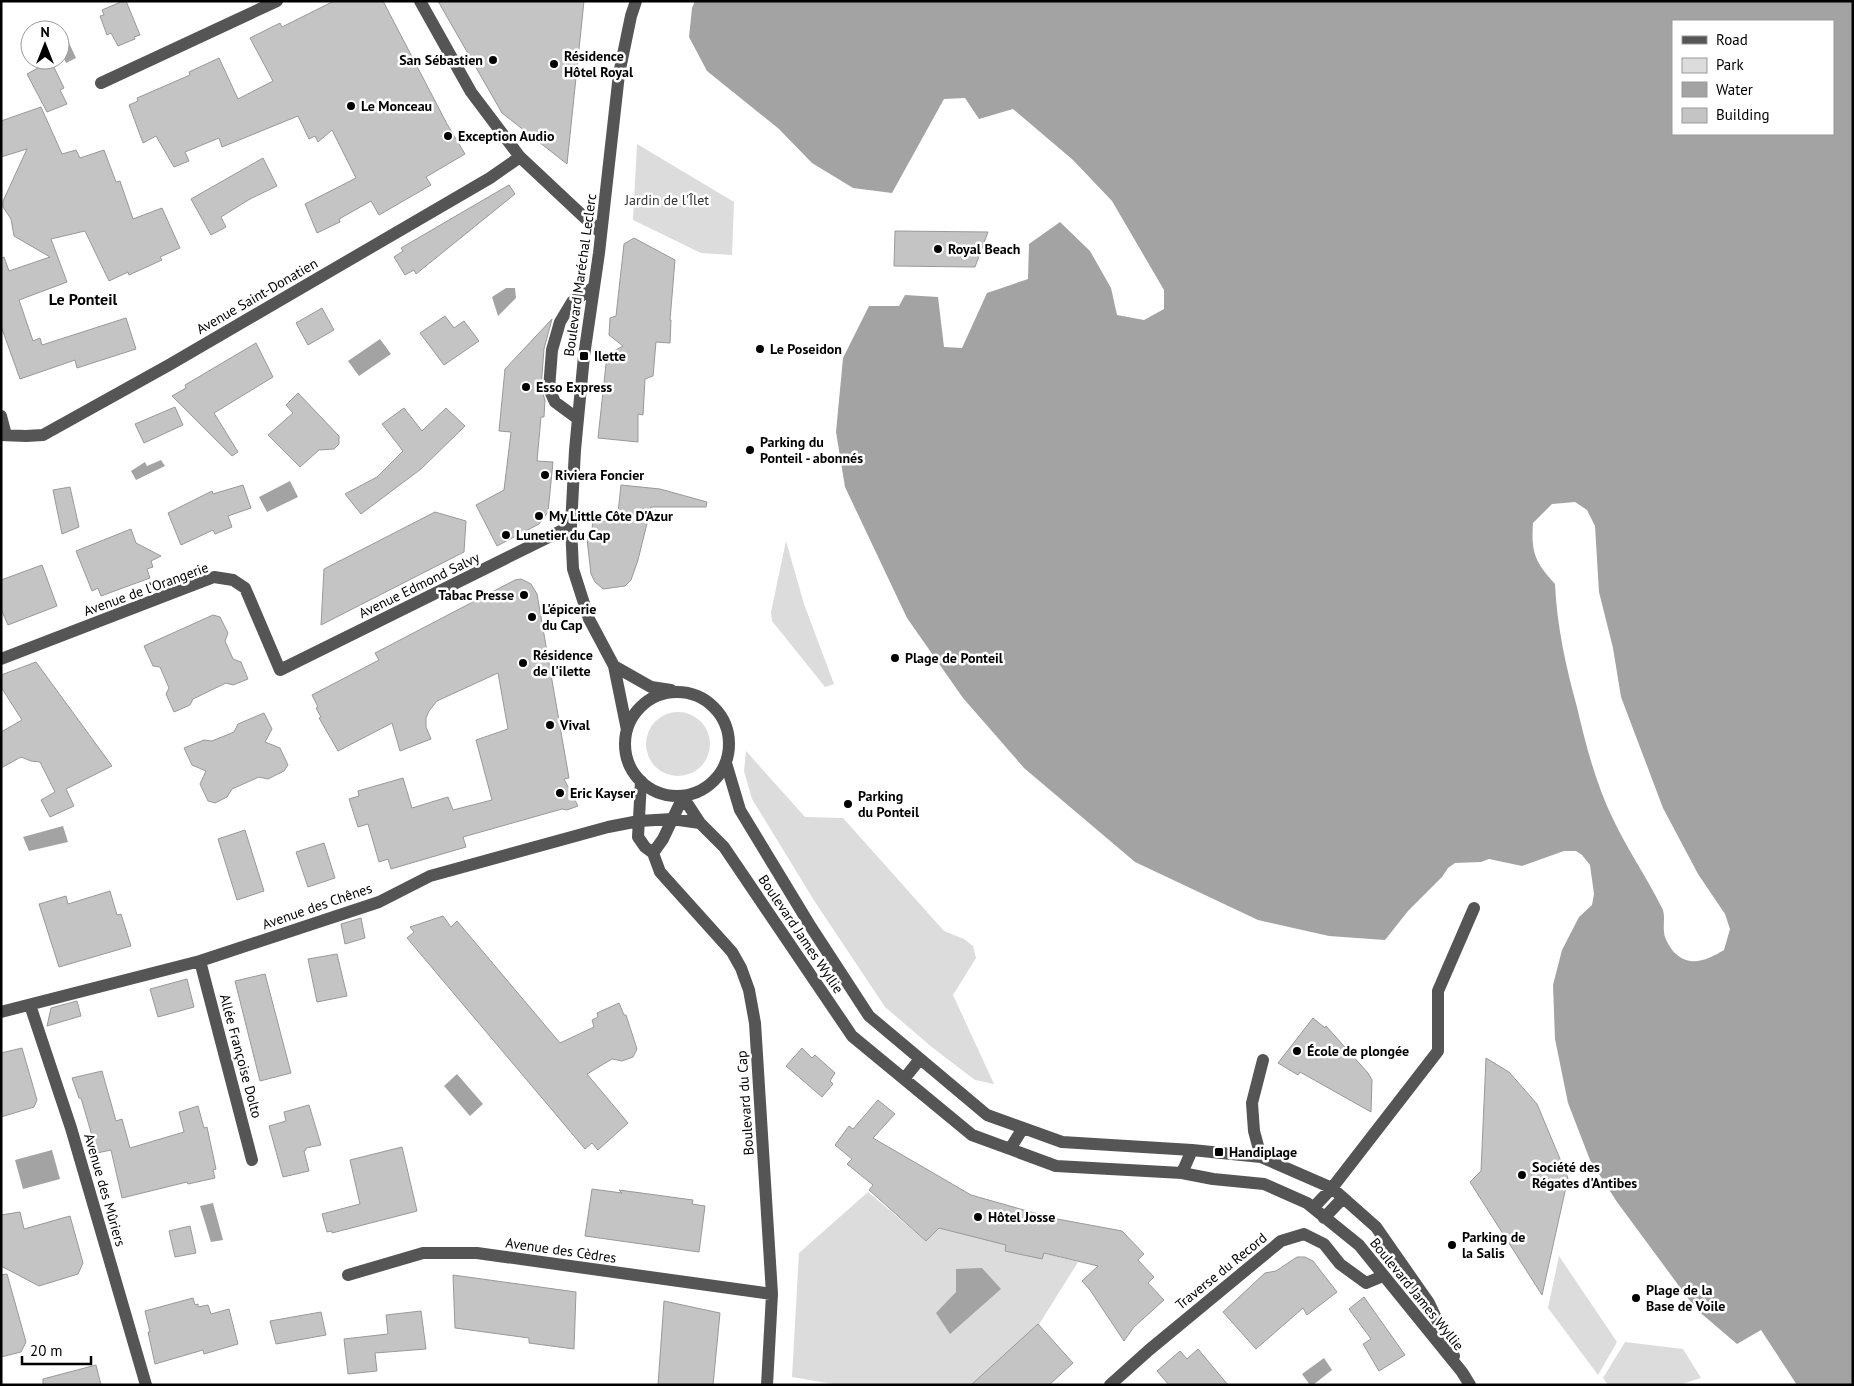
<svg xmlns="http://www.w3.org/2000/svg" width="1854" height="1386" font-family="'PT Sans',sans-serif">
	<rect width="100%" height="100%" fill="#fff"/>
	<path fill="#dcdcdc" d="M637,144L734,202L732,255L701,253L633,220Z
		M786,541L804,604L834,684L825,687L772,621L771,612Z
		M646 744a32 32 0 1 1 64 0a32 32 0 1 1-64 0Z
		M746,751L805,817L843,818L944,931L964,939L973,946L976,958L953,995L994,1084L975,1080L933,1048L885,1007L815,902L752,799L744,771Z
		M868,1192L926,1241L939,1226L1078,1262L1038,1326L973,1385H839L792,1377L799,1253Z
		M1559,1256L1617,1342L1598,1375L1548,1308Z
		M1625,1342L1683,1349L1701,1378L1679,1385H1608L1603,1378Z"/>
	<path fill="#a3a3a3" fill-rule="evenodd" d="M695,1H1853V1385H1797L1761,1330L1737,1344L1696,1309L1617,1202L1590,1160L1568,1103L1555,1039L1553,985L1562,950L1579,917L1592,905L1594,894L1590,865L1582,855L1576,851H1564L1522,866L1489,859L1481,862L1455,863L1448,868L1442,877L1408,911L1385,940L1329,936L1258,920L1135,862L1024,768L963,698L907,618L845,487L836,432L843,358L869,306H899L905,295L938,297L944,347L962,348L987,293L1028,279L1029,244L1060,222L1090,251L1111,288L1117,315L1144,320L1164,309V290L1112,201L1073,160L1013,109L979,119L965,98L944,99L892,193L853,188L812,163L779,129L707,71L689,37L692,8ZM1673,21H1833V134H1673ZM1575,502L1587,510L1595,526L1599,592L1613,648L1621,697L1663,808L1698,874L1725,914L1730,929L1724,950C1709,959 1691,968 1676,954C1671,950 1664,938 1664,932C1663,922 1666,914 1661,906C1646,876 1627,849 1613,819C1596,784 1586,746 1577,707C1566,667 1557,627 1555,584C1535,562 1531,553 1533,523L1552,504Z
		M63,30L76,58L66,63L60,50V31Z
		M506,288H515L516,298L498,316L492,297Z
		M380,339L391,354L359,376L348,361Z
		M161,460L165,466L136,480L131,471L145,462L147,466Z
		M290,481L298,497L267,512L259,497Z
		M63,826L68,842L29,851L23,837Z
		M457,1074L483,1104L470,1116L444,1086Z
		M52,1150L60,1179L23,1189L15,1160Z
		M213,1203L223,1240L211,1242L200,1206Z
		M982,1268L1001,1289L950,1334L936,1313L956,1292V1269Z
		M1324,1358L1332,1370L1313,1385H1310L1302,1374Z"/>
	<path fill="#c4c4c4" stroke="#999" d="M123,1H126L140,35L134,37L135,39L118,46L111,33L107,35L100,16L104,15L102,10Z
		M334,1H383L447,124L465,154L426,177L431,185L379,215L371,201L339,219L340,222L317,233L305,204L356,178L332,130L318,142L315,136L309,139L298,116L222,147L219,138L185,152L189,161L174,167L156,136L143,143L129,105L138,101L137,98L190,75L189,72L219,58L238,99L273,81L250,38L280,23L282,27Z
		M438,1H584L567,164L502,113Z
		M51,61L64,88L60,90L67,104L47,112L27,74Z
		M41,107L62,154L76,150L80,158L104,150L116,182L120,181L133,219L162,208L180,248L160,257L162,260L129,275L128,272L109,281L85,231L51,239L67,282L19,300L33,341L40,338L42,345L126,318L136,349L77,368L75,360L20,379L1,326V258L4,257L9,271L50,257L14,236L11,219L3,207V201L27,149L1,157V121Z
		M263,158L277,186L250,199L221,217L226,227L211,235L191,199Z
		M509,185L515,194L416,274L414,270L405,275L394,257L403,251L401,248Z
		M895,231L988,232L975,267L894,266Z
		M634,238L675,260L670,320H671L670,343L656,342L653,376L645,379L643,415L638,414V442L598,438L607,355L623,346L609,335L610,318L616,316L624,244Z
		M322,308L334,330L308,345L296,323Z
		M445,316L454,328L464,321L479,341L444,365L420,333Z
		M552,319L544,349L541,388L545,400L544,417H541L537,461L553,462L548,512L539,524L497,546L476,505L504,490L511,432L499,431L505,369Z
		M256,343L273,377L214,413L238,452L232,456L172,396L186,388L185,385Z
		M298,393L339,436V444L334,449L319,450L300,467L268,435L293,413L286,405Z
		M175,407L183,425L144,443L135,424Z
		M404,408L422,431L446,408L465,426L421,469L361,514L345,494L377,477L403,451L382,424Z
		M243,485L251,508L228,516L232,527L215,534L213,530L181,545L168,513L212,491L213,494Z
		M621,485L660,489L707,502L706,507H651L638,560L631,580L625,586L603,589L595,582L591,574L587,539H591L593,520L617,522Z
		M70,487L79,527L62,534L53,490Z
		M435,512L466,521L464,552L321,625L324,569Z
		M131,529L136,543L161,556L151,561L153,567L147,569L150,578L101,596L98,588L92,591L76,551Z
		M42,565L57,606L8,625L1,609V580Z
		M521,579L531,584L537,594L569,778L564,779L578,806L567,810L562,809L463,837L466,847L391,869L388,859L379,862L368,824L358,827L349,799L359,796L358,791L403,778L412,808L448,797L453,810L492,800L476,740L508,729L498,673L437,701L429,711L426,718V727L431,739L400,751L392,723L338,751L319,718L321,717L316,708L318,707L312,695L379,660L375,653L515,580Z
		M213,615L220,617L228,633L225,641L233,659L241,662L248,679L233,685L226,683L193,699L190,705L174,712L166,694L169,688L160,667L153,666L144,646Z
		M36,662L112,766L66,789L74,806L50,817L41,800L55,792L40,762L31,761L21,757L1,768V732L22,720L1,687V675Z
		M264,713L272,729L265,742L280,748L288,765L284,771L268,779L259,777L232,789L227,797L215,803L208,801L200,784L206,771L192,765L184,748L204,740L212,741L234,732L238,724Z
		M245,830L264,891L237,900L218,839Z
		M324,843L335,878L308,887L296,852Z
		M110,891L117,915L121,914L131,946L59,967L39,904L66,896L68,904Z
		M443,916L451,927L457,921L560,1043L594,1027L592,1020L598,1017L597,1013L619,1003L624,1015H626L637,1049L633,1057L622,1061L612,1059L587,1074L628,1123L598,1150L592,1143L585,1149L407,938L414,932L410,927Z
		M361,918L365,938L345,944L341,924Z
		M337,954L347,996L317,1002L308,959Z
		M265,974L291,1073L260,1081L235,981Z
		M187,979L194,1007L158,1017L150,989Z
		M77,1001L81,1016L47,1026L51,1008Z
		M1313,1018L1325,1028L1326,1026L1368,1073L1372,1080L1371,1112L1300,1072L1298,1075L1278,1063Z
		M22,1048L37,1100L34,1107L1,1117V1053Z
		M802,1048L812,1058L815,1055L835,1073L830,1081L833,1084L822,1097L786,1066Z
		M1486,1058L1509,1072L1537,1104L1568,1178L1542,1295L1470,1182L1481,1171Z
		M102,1071L116,1121L122,1119L130,1148L184,1132L179,1112L198,1106L204,1128L207,1127L216,1169L213,1170L215,1178L188,1184L187,1182L122,1198L111,1150L97,1153L81,1098H79L72,1078Z
		M878,1100L895,1114L873,1138L971,1195L1052,1218L1122,1231L1144,1254L1138,1260L1154,1277L1148,1283L1164,1300L1134,1327L1124,1341L1090,1290L1082,1281L1098,1266L1044,1253L1042,1259L1005,1251L1006,1245L939,1228L926,1241L869,1190L873,1185L847,1164L852,1159L835,1145L849,1126L853,1129Z
		M309,1105L321,1145L306,1148V1150L304,1151L309,1171L283,1177L269,1126L286,1121L284,1112Z
		M402,1147L417,1211L332,1233V1231L327,1232L322,1214L360,1204L350,1160Z
		M592,1189L622,1193L619,1190L693,1200L692,1204L705,1206L699,1252L585,1236Z
		M20,1212L24,1229L70,1216L83,1263L78,1274L39,1286L1,1266V1215Z
		M190,1226L196,1253L175,1257L169,1231Z
		M1297,1257H1305L1313,1261L1337,1292L1307,1315L1303,1308L1256,1349L1223,1312L1265,1273L1276,1271Z
		M7,1274L26,1342L21,1352L1,1357V1275Z
		M453,1275L576,1292L574,1349L529,1343V1338L455,1328Z
		M1364,1297L1405,1355L1379,1371L1363,1344L1371,1339L1349,1309Z
		M193,1298L195,1305L198,1304V1307L208,1305L211,1314L229,1309L238,1344L204,1354L203,1350L155,1364L148,1332H150L145,1311Z
		M664,1301L720,1313L713,1385H658Z
		M421,1311L426,1349L375,1353L377,1371L348,1374L344,1339L388,1334L386,1315Z
		M321,1312L326,1335L276,1344L270,1321Z
		M1038,1324L1073,1363L1049,1385H971Z
		M1198,1349L1228,1385H1169L1157,1371L1180,1351L1187,1359Z
		M96,1365L101,1385H43V1379Z"/>
	<g fill="none" stroke-linecap="round" stroke-linejoin="round">
		<path stroke="#555" stroke-width="12" d="M420,1L471,92L520,157L601,233
			M101,83L277,1
			M1,416L6,435
			M578,419L555,402L549,389L552,350L560,322L572,302L594,287
			M1,435L26,436L43,435L169,365L490,178L520,157
			M1,659L214,577L233,580L245,588L280,670L571,526
			M614,666L651,687L671,690
			M625 744a52 52 0 1 1 104 0a52 52 0 1 1-104 0Z
			M627,730L614,666L589,619L573,569L571,526L575,450L584,356L599,253L619,74L631,16L636,1
			M726,763L740,810L811,927L869,1016L987,1115L1062,1142L1192,1150L1261,1157L1332,1188L1376,1227L1429,1303L1454,1356
			M641,781L638,837L645,847L653,853L660,872L732,952L741,968L749,990L755,1023L772,1294L767,1385
			M683,797L700,823L724,847L852,1036L972,1135L1056,1166L1182,1173L1213,1179L1264,1184L1307,1203L1359,1245L1462,1372L1470,1385
			M653,853L663,839L683,797
			M200,961L252,1160
			M30,1005L71,1128L146,1385
			M1,1012L200,961L379,902L430,876L608,827L639,821L672,819L700,823
			M904,1079L920,1059
			M1010,1149L1023,1128
			M1261,1157L1254,1131L1252,1103L1263,1060
			M1182,1173L1192,1150
			M1313,1208L1332,1188L1438,1051V991L1474,908
			M1324,1218L1343,1198
			M348,1275L423,1253H477L772,1294
			M1110,1385L1149,1350L1281,1241L1304,1234L1324,1244L1340,1264L1366,1283L1383,1276"/>
	</g>
	<g fill="#000" stroke="#fff" stroke-width="2">
		<circle cx="493" cy="60" r="5"/>
		<circle cx="554" cy="64" r="5"/>
		<circle cx="351" cy="106" r="5"/>
		<circle cx="448" cy="136" r="5"/>
		<circle cx="938" cy="249" r="5"/>
		<circle cx="760" cy="349" r="5"/>
		<rect x="579" y="351" width="10" height="10" rx="2.5"/>
		<circle cx="526" cy="387" r="5"/>
		<circle cx="750" cy="450" r="5"/>
		<circle cx="545" cy="475" r="5"/>
		<circle cx="539" cy="516" r="5"/>
		<circle cx="506" cy="535" r="5"/>
		<circle cx="524" cy="595" r="5"/>
		<circle cx="532" cy="617" r="5"/>
		<circle cx="895" cy="658" r="5"/>
		<circle cx="523" cy="663" r="5"/>
		<circle cx="550" cy="725" r="5"/>
		<circle cx="560" cy="793" r="5"/>
		<circle cx="848" cy="804" r="5"/>
		<circle cx="1297" cy="1051" r="5"/>
		<rect x="1214" y="1147" width="10" height="10" rx="2.5"/>
		<circle cx="1522" cy="1175" r="5"/>
		<circle cx="978" cy="1217" r="5"/>
		<circle cx="1452" cy="1245" r="5"/>
		<circle cx="1636" cy="1298" r="5"/>
	</g>
	<g text-anchor="middle" stroke-width="5" stroke-linejoin="round" paint-order="stroke">
		<g font-size="14" font-weight="bold" fill="#000" stroke="#fff" text-anchor="start">
			<text x="564" y="61">Résidence<tspan x="564" dy="16">Hôtel Royal</tspan></text>
			<text x="483" y="65" text-anchor="end">San Sébastien</text>
			<text x="361" y="111">Le Monceau</text>
			<text x="458" y="141">Exception Audio</text>
			<text x="948" y="254">Royal Beach</text>
			<text x="770" y="354">Le Poseidon</text>
			<text x="594" y="361">Ilette</text>
			<text x="536" y="392">Esso Express</text>
			<text x="760" y="447">Parking du<tspan x="760" dy="16">Ponteil - abonnés</tspan></text>
			<text x="555" y="480">Riviera Foncier</text>
			<text x="549" y="521">My Little Côte D'Azur</text>
			<text x="516" y="540">Lunetier du Cap</text>
			<text x="514" y="600" text-anchor="end">Tabac Presse</text>
			<text x="542" y="614">L'épicerie<tspan x="542" dy="16">du Cap</tspan></text>
			<text x="533" y="660">Résidence<tspan x="533" dy="16">de l'ilette</tspan></text>
			<text x="905" y="663">Plage de Ponteil</text>
			<text x="560" y="730">Vival</text>
			<text x="570" y="798">Eric Kayser</text>
			<text x="858" y="801">Parking<tspan x="858" dy="16">du Ponteil</tspan></text>
			<text x="1307" y="1056">École de plongée</text>
			<text x="1229" y="1157">Handiplage</text>
			<text x="1532" y="1172">Société des<tspan x="1532" dy="16">Régates d'Antibes</tspan></text>
			<text x="988" y="1222">Hôtel Josse</text>
			<text x="1462" y="1242">Parking de<tspan x="1462" dy="16">la Salis</tspan></text>
			<text x="1646" y="1295">Plage de la<tspan x="1646" dy="16">Base de Voile</tspan></text>
		</g>
		<g font-size="14" fill="#333" stroke="#fff">
			<text x="667" y="205">Jardin de l'Îlet</text>
		</g>
		<g font-size="14" fill="#000" stroke="#fff">
			<text transform="translate(580 275) rotate(-82)" y="5">Boulevard Maréchal Leclerc</text>
			<text transform="translate(257 296) rotate(-30)" y="5">Avenue Saint-Donatien</text>
			<text transform="translate(419 585) rotate(-26)" y="5">Avenue Edmond Salvy</text>
			<text transform="translate(146 589) rotate(-20)" y="5">Avenue de l'Orangerie</text>
			<text transform="translate(317 906) rotate(-19)" y="5">Avenue des Chênes</text>
			<text transform="translate(801 934) rotate(56)" y="5">Boulevard James Wyllie</text>
			<text transform="translate(241 1056) rotate(75)" y="5">Allée Françoise Dolto</text>
			<text transform="translate(745 1103) rotate(-94)" y="5">Boulevard du Cap</text>
			<text transform="translate(105 1190) rotate(74)" y="5">Avenue des Mûriers</text>
			<text transform="translate(561 1250) rotate(8)" y="5">Avenue des Cèdres</text>
			<text transform="translate(1221 1271) rotate(-39)" y="5">Traverse du Record</text>
			<text transform="translate(1417 1294) rotate(51)" y="5">Boulevard James Wyllie</text>
		</g>
		<g font-size="16" font-weight="bold" fill="#000" stroke="#fff">
			<text x="83" y="305">Le Ponteil</text>
		</g>
	</g>
	<rect width="1854" height="1386" fill="none" stroke="#000000" stroke-width="5"/>
	<rect x="1672" y="20" width="162" height="115" fill="#ffffff" stroke="#999999"/>
	<rect x="1682" y="36" width="25" height="8" fill="#555555" stroke="#999999"/>
	<text x="1716" y="45" font-size="15" fill="#000000">Road</text>
	<rect x="1682" y="58" width="25" height="15" fill="#dcdcdc" stroke="#999999"/>
	<text x="1716" y="70" font-size="15" fill="#000000">Park</text>
	<rect x="1682" y="82" width="25" height="15" fill="#a3a3a3" stroke="#999999"/>
	<text x="1716" y="95" font-size="15" fill="#000000">Water</text>
	<rect x="1682" y="108" width="25" height="15" fill="#c4c4c4" stroke="#999999"/>
	<text x="1716" y="120" font-size="15" fill="#000000">Building</text>
	<g transform="translate(45 45)"><circle r="24" fill="#ffffff" stroke="#999999"/>
	<path d="M0-4L9 19L0 12L-9 19Z" fill="#000000"/>
	<text y="-8" font-size="14" font-weight="bold" text-anchor="middle" fill="#000000">N</text>
	</g>
	<path d="M22 1356v8h69v-8" fill="none" stroke="#000000" stroke-width="2.5"/>
	<text x="30" y="1356" font-size="15" fill="#000000" stroke="#ffffff" stroke-width="4" paint-order="stroke">20 m</text>
</svg>
